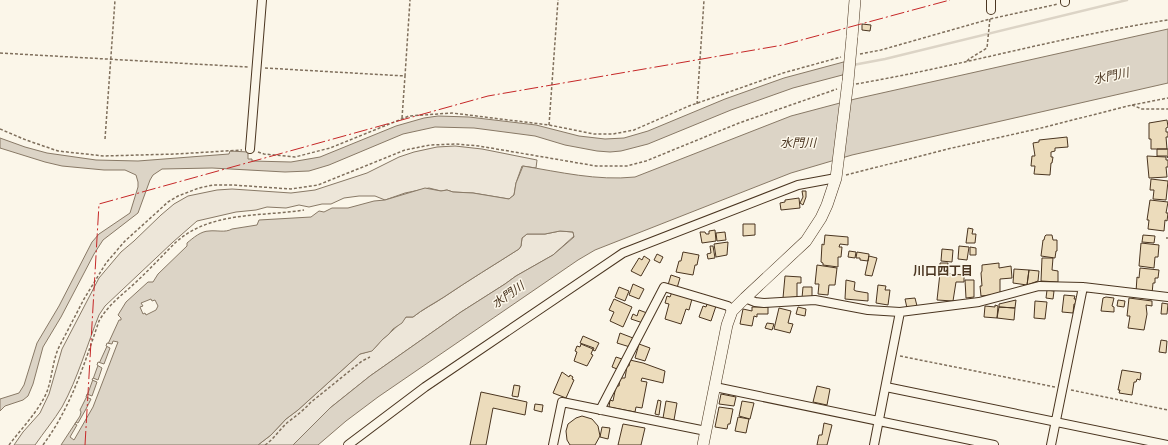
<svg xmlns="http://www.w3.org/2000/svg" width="1168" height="445" font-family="'Fira Sans','Noto Sans JP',sans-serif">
	<rect width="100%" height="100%" fill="#fbf6e9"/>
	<path fill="#ede6d9" stroke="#887966" d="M455,146L482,149L537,160L536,168L522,166L516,183L514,195L509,199L473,193L453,192L447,190L441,191L429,188L405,193L385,200L375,196H359L344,198L331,204H322L309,207L299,205L286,208L267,207L256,210L236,212L197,221L173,242L105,306L99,315C87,345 78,378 62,407C54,420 44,432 35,445H14L23,432L40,413L49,394L62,349L99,278L121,252L134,241L161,215L174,204L188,196L217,190L232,189L291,193L315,190L367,173L399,157L414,152L437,147Z
		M560,231L573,232L574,236L553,255L516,276L505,284L461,312L370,376L330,408L293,445H258L271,435L286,419L298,410L360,354C363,353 369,352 372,350C376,348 379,342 383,339C391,332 399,325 406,317H413C423,309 434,304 444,297C469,280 494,265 519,249L521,246L522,238L527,234H545Z"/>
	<path fill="#dcd4c6" stroke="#887966" d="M1168,29V83L852,155L791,173L595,250L578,260L378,397L346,421L318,445H293L330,408L370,376L461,312L505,284L516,276L553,255L574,237L573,232L560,231L545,234H527L522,238L521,246L519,249C494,265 469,280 444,297C433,304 423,309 413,317H406L402,323L393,329L389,334L383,339L372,351L360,354L298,410L286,419L271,435L258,445H61L80,416L81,412L80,410L87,396L97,368L119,320H121V318L118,315L126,302L148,282H153L158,274L187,246V243C193,238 201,231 209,231C217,230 225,233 232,229L257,225L259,220L311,217L319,211L324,212L332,208H348L374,201L385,200L425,188L441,191L447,190L453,192L473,193L509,199L514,195L516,183L523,166C560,172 597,181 635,177L791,116L855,99Z
		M851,60L850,73L793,88L731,110L648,144L621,151L610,152L597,151L565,145L535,136L474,128L435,127L403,134L329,165L309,171L285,172L212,168L162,169L153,175L150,180L138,213L103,240L94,254L61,317L43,347L33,384L28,396L23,400L5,406L0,411V399L19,393L24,385L37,343L59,306L92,242L99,234L130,213L138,187V182L136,175L125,170H104L62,166L45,162L0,148V138L25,147L47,153L96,160L138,161L229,154L230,151L248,152V159H252V161L291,162L320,157L396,126L424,118L438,116L469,117L536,125L579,136L605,139L624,138L648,131L725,99L784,78Z"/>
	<path fill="#fbf6e9" stroke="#887966" d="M151,299L152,301L155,300L158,306L156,310L146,315L145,313L143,314L140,307L143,306L141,303Z
		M113,341L118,342L93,407L74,440L70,437L77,425L75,424L76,422L78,423L86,409L91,399L86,397L87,394L92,396L97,382L92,380L93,378L98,380L102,368L97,365L98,362L104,364L110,348L106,346L107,343L112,344Z"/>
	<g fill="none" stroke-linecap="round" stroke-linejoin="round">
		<path stroke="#dcd4c6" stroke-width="2.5" d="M853,65L885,59L1127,0"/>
	</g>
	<path fill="#ecdcbc" stroke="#4a3520" d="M862,24L871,25L870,31L862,30Z
		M1167,120L1168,127L1166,128V132H1168V137H1166L1167,149H1151V139H1149V123Z
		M1067,137L1068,147L1055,148V151L1051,152V157H1053L1052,163H1051L1050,175L1034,174L1035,166H1031L1032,156H1035L1033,143L1039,142V140Z
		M1157,149H1168V158L1167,156H1157Z
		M1147,156L1166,157V160H1168V167H1166L1167,177L1149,178Z
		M1151,179L1168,181L1166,200L1153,199L1154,190H1150Z
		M802,191H806V197L803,205L800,203L803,197Z
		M799,198L800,208L781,210L780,203L785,202V200Z
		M1150,200L1168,202L1166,213H1168L1167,221L1165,220L1164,231L1148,229L1149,220H1147Z
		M743,224H755V235L743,236Z
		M968,228L973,229L972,234H976L975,243H966Z
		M715,230L716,241L702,243L700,232H705L706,234H709V231Z
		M725,232L726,240L717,241L716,233Z
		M825,235L848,237V245L840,244L839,247H842L841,257H838V267L823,265V263L821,262L822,244L824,245Z
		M1046,235H1052L1053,240H1057V251H1056L1055,258L1041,256L1043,240H1044L1045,236Z
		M1143,235L1155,236L1154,243L1142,242Z
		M728,242L727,255L716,257L714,244Z
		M1141,243L1159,245L1158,257H1155L1154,268L1139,266Z
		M710,246H713L715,258L708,259L707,254L711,253Z
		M959,246L969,247L967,260L958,259Z
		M970,247L976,248V255H970Z
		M942,249L953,250L952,262L941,261Z
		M849,251L856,252L855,258L848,257Z
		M683,252L699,255L697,265H695L693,275L676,272L679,261H681Z
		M857,252L869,254L868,261L860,260V258H856Z
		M657,254L663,257L660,263L654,260Z
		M644,256L650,260L641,276L631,271L639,258L642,260Z
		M869,256L877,258L872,276L865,275Z
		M1042,258H1053L1052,270L1058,271V282L1041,281Z
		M940,263H948L947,273H940Z
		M999,263V268L1011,266L1012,278L1000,279V294L981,296L980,286H982L981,273L982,271V265Z
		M817,265L837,268L835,285H829L828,295L818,294L819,284H815Z
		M1140,268L1159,270L1158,278H1155V283H1153L1152,294L1136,292L1137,277L1139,278Z
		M1014,269L1029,270L1027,285L1013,283Z
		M1029,270L1039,271L1038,281L1027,285Z
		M940,273L964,275V282H956L953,301L937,300Z
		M671,275L680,278L677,288L668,285Z
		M785,276L801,277V283H797V297L783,298Z
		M846,280L855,282L854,290L856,291L868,293V301L845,299Z
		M965,280H974V297L966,298Z
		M633,284L644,289L639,299L629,295Z
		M878,285L886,286L885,290H890L888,305L876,303Z
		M619,287L629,291L625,301L615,297Z
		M803,287H812V298H802Z
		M1047,290L1054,291L1053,299L1046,298Z
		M672,292L692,299L689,310L686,309L681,324L665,319L669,304L665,303L667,296L670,297Z
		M1064,295L1075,296L1074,299H1076V304H1074L1073,313L1062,312Z
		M1106,297L1114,298L1112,306L1114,307V312L1101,311L1103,298Z
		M915,298L917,306L907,308L905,299Z
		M1129,298L1152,301V306L1146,305L1147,314L1144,330L1128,328L1130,316H1127Z
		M614,299L632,307L623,327L610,321L614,312L609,310Z
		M1016,300L1015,308L999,307V304Z
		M1118,300L1125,301L1124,307L1117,306Z
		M1035,301L1047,302L1045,319L1034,318Z
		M1162,303L1168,304L1167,314H1161Z
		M707,304L716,306L711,321L699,317L703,306L706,307Z
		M995,305L998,306L997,318L984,317L985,306L995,307Z
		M752,307H768V314H757V317L754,316L752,326L740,324L743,309L752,311Z
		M798,307L806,309L805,316L796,314Z
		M999,307L1015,308L1014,320L997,318Z
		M779,308L791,311L788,323L793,324L790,333L774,329Z
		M639,310L647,313L643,323L631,319L633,314L637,316Z
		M767,323L774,324L772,330L765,328Z
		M620,333L633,338L630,347L617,343Z
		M583,336L599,343L595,351L593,350L594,348L580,343Z
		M1161,340L1167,341L1166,353L1159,352Z
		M581,344L593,349L591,354L593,355L587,366L574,361L577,352L575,351L577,346L580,347Z
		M639,344L650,348L645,361L635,358Z
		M616,357L622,359L617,369L612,367Z
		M630,360L643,363L665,371L663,383L642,378L641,381L647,382L642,408L636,407L635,412L609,407L610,400L613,401L616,386H619L620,378H625L627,366H629Z
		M1122,370L1141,373L1140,380L1137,379L1136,382H1134L1132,395L1119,393L1120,390H1118Z
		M562,372L569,377L570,375L573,377L572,379L574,380L566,398L553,393Z
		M514,385L520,386L518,397L512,396Z
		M817,386L830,389L827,405L813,402Z
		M481,392L527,402L525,415L493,408L486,445H470Z
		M721,394L736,397L734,406L719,404Z
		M658,400L661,401L659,415L655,414Z
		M666,401L677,403L674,420L663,418Z
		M742,401L754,403L750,419L739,416Z
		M535,404L543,405L542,412L534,410Z
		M719,407L733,409L730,424H728L727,429L715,427Z
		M582,416L592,419L598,426L600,436L595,445H570L567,440L566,431L568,424L576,418Z
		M738,417L749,419L746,433L735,431Z
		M824,423L832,425L827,445H817L819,435H822Z
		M623,424L645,428L641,445H618Z
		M602,427L610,428L608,439L600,437Z"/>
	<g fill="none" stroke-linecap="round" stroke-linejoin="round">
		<g stroke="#4a3520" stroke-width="10">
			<path id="street" d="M1065,2V0
				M991,10V0
				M250,149L262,0
				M745,298L755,302L764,303L815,300L868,310L900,312L979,302L1039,286L1083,287L1168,297
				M715,387L994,445
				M886,387L1168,445
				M600,410L664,287L728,306L732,311
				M348,445L425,387L623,253L798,185L836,178
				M553,445L562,402L706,431
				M874,445L900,312
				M1051,445L1083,287"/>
		</g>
		<g stroke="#4a3520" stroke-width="12">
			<path id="secondary" d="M852,37L855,0
				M703,445L727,325L732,311L745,298L806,241L821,218L827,205L836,178L848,81"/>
		</g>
		<path stroke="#7f6f5c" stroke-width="1.5" stroke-dasharray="3 2" stroke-linecap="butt" d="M0,53L248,67
			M860,54L881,50L990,19L1058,4
			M967,61L969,59L987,48L990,18
			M265,68L405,76L410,0
			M856,84C961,66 1063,36 1168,20
			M697,104L704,0
			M1132,105L1142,109H1168
			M402,118L405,76
			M549,125L558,0
			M0,129L26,140L58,151L104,156L176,154L242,150
			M105,139L115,0
			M258,152L264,154L295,157L330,148L409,116L452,113L549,125L594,134H613L634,130L689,106L783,73L841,57
			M846,175L952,148L1037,129L1132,105L1168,98
			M1166,238H1168
			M900,356L1055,387
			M1071,390L1168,410
			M9,445C21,429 37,413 46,394C52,380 52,364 58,349L84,299L106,263L125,241L156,213L168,202L178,196L199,188L213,185H233L291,189L318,185L405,150L430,145L456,144L479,146L596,166H627L646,161L739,123L837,89
			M43,445C71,407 84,365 99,321C108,305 122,295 135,283C149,270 162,256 175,243C210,211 259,217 304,210
			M265,445C274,439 280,429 288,422C296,416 304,410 310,403L362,361L370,357"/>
		<use href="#street" stroke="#fbf6e9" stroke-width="8"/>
		<use href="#secondary" stroke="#fbf6e9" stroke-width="11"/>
		<g stroke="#4a3520" stroke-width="12" stroke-linecap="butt">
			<path id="secondary-bridge" d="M848,81L852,37"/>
		</g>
		<use href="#secondary-bridge" stroke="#fbf6e9" stroke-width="11"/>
		<path stroke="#c62828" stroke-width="1" stroke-dasharray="14 3 2 3" stroke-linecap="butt" d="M85,445L99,204L488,96L783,45L950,0"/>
	</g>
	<g text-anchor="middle" stroke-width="3" stroke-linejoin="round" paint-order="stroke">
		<g font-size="12" font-style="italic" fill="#4a3520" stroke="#fbf6e9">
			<text transform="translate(1111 76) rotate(-12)" y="4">水門川</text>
			<text x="798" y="147">水門川</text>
			<text transform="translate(508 295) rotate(-35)" y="4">水門川</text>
		</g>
		<g font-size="12" font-weight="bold" fill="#4a3520" stroke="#fbf6e9">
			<text x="943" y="275">川口四丁目</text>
		</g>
	</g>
</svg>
